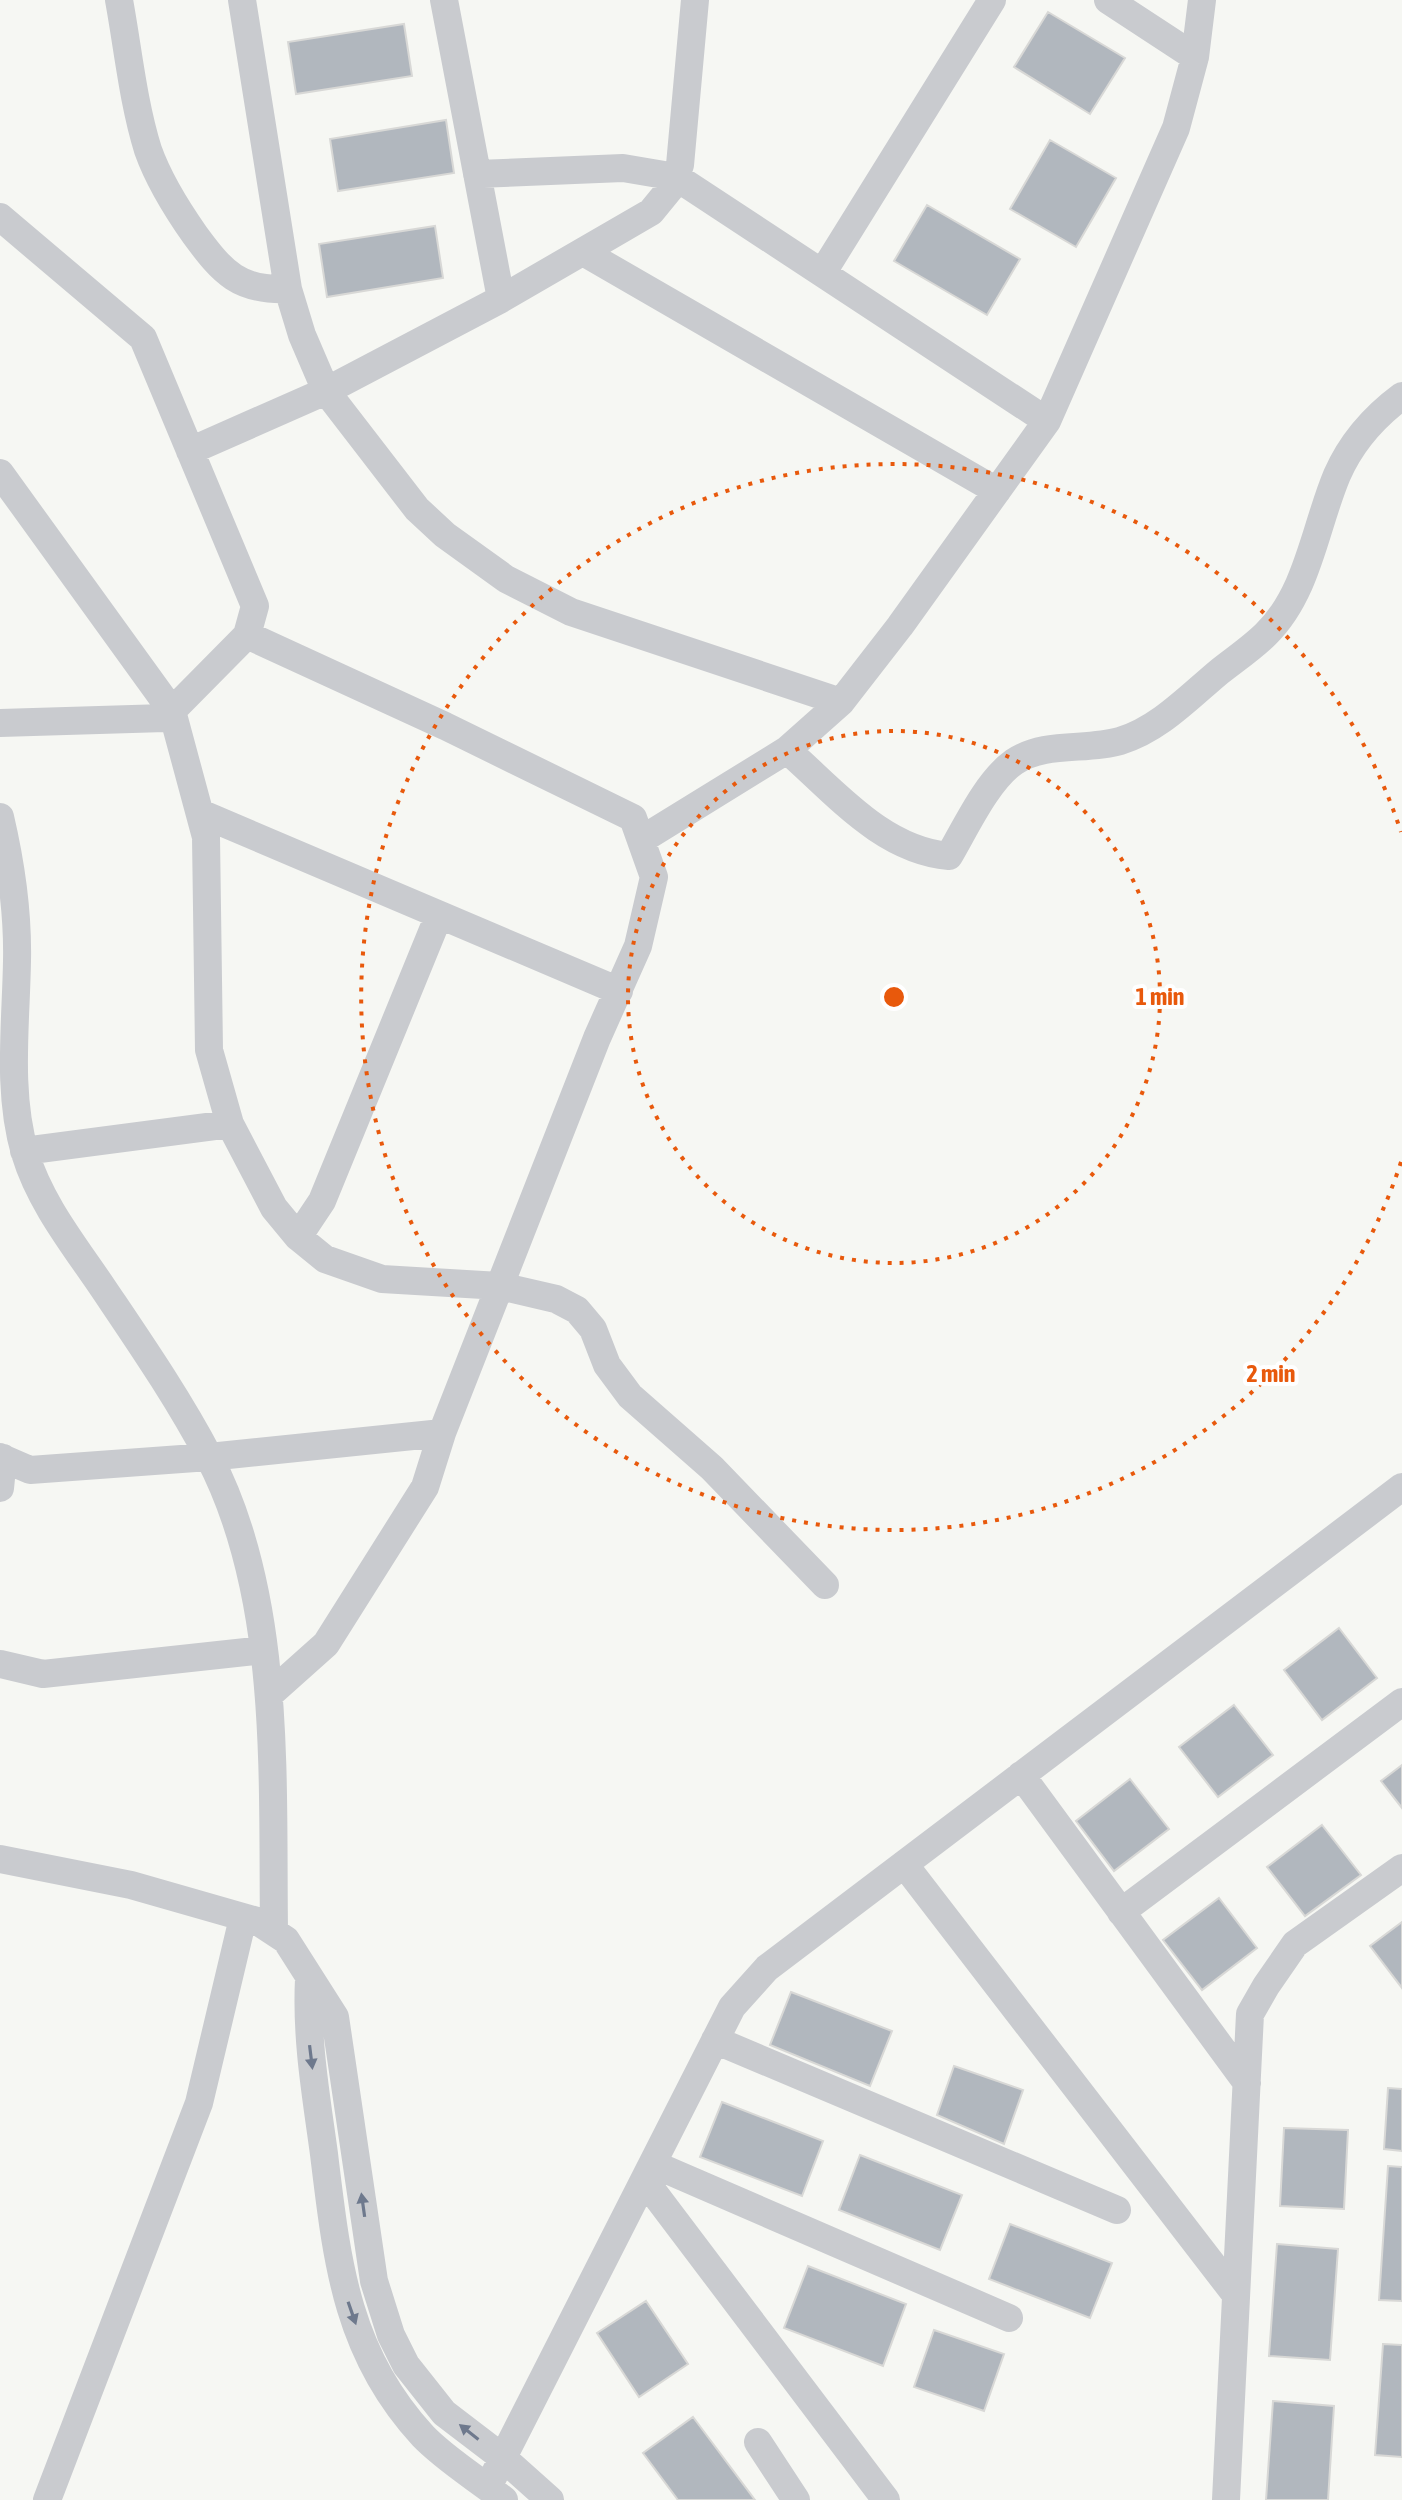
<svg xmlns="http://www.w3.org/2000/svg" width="1402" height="2500" font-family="'Asap Condensed',sans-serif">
	<rect width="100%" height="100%" fill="#f6f7f3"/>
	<path fill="#b1b7be" stroke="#d8d8d6" stroke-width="2" d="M1048,12L1125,58L1090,114L1014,67Z
		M404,24L412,76L296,94L288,42Z
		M446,120L454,173L338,191L330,139Z
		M1050,140L1116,178L1076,247L1010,209Z
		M927,205L1020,259L987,315L894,261Z
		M435,226L443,278L327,297L319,244Z
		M1339,1628L1377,1678L1322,1720L1284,1670Z
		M1234,1705L1273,1755L1218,1797L1179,1747Z
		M1402,1765V1808L1381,1781Z
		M1130,1779L1169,1829L1114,1871L1076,1821Z
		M1322,1825L1361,1875L1305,1916L1267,1867Z
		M1219,1898L1257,1948L1202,1990L1163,1940Z
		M1402,1922V1988L1370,1946Z
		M791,1992L892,2031L870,2086L770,2045Z
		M954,2066L1023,2090L1004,2144L937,2115Z
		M1388,2088L1402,2089V2151L1384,2149Z
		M722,2102L823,2141L802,2196L700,2157Z
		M1284,2128L1348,2130L1344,2209L1280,2206Z
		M860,2155L962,2195L940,2250L839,2210Z
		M1388,2166L1402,2167V2301L1379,2300Z
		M1010,2224L1112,2263L1090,2318L989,2279Z
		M1277,2244L1338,2249L1330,2360L1269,2356Z
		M808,2266L906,2304L883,2366L784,2328Z
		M646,2301L688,2364L639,2397L597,2333Z
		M934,2330L1004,2354L984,2411L914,2387Z
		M1383,2344L1402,2345V2457L1375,2455Z
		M1273,2401L1334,2406L1328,2500H1266Z
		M693,2417L755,2500H678L643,2453Z"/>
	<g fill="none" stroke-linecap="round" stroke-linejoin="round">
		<path stroke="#c9cbcf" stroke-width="28" d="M119,0C128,49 133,102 148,150C159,181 176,208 195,235C223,273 239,291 288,289
			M242,0L288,289L302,335L326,391L417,509L445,535L506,579L571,612L841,702
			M444,0L501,299
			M1108,0L1195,57
			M477,174L623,168L676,177L1047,421
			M0,217L143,338L255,606L247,635L165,718L0,723
			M583,252L997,491
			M823,272L992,0
			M190,451L326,391L501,299L651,212L669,190L680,165L695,0
			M0,473L172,711L206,837L209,1050L230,1124L274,1208L298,1237L325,1259L382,1279L500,1286L556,1299L577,1310L593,1329L607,1365L630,1396L712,1468L825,1585
			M247,635L445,726L633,818L654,877L638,946L597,1038L442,1433L425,1487L326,1644L270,1694
			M787,750C835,792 882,850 949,856C966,827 987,781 1014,762C1045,741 1086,751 1120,741C1158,730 1189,697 1219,672C1234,660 1252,648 1266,634C1308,593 1315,527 1337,475C1351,443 1375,416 1402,396
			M200,813L619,991
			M0,817C11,864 18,913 17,961C16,1024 7,1092 25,1153C40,1203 74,1245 103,1288C140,1343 178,1398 209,1457C282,1597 272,1777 274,1930
			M641,840L787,750L841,702L900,626L1047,421L1176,128L1195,57L1202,0
			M24,1151L230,1124
			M298,1237L322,1201L439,915
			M0,1457L30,1470L209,1457L442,1433
			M0,1488L3,1458
			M0,1664L43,1674L264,1650
			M1021,1775L1247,2083
			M0,1859L131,1885L257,1921L286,1940L335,2017L374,2281L391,2335L406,2365L444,2413L503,2458L550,2500
			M904,1864L1236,2295
			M1121,1912L1402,1702
			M309,1979C306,2039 316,2095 324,2154C337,2261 346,2353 423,2436C446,2460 478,2479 504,2500
			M715,2040L1117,2210
			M653,2164L1009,2318
			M645,2181L886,2500
			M758,2442L796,2500
			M488,2487L732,2007L767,1968L1402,1487
			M47,2500L199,2103L243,1918
			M1226,2500L1250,2014L1266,1986L1295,1944L1402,1868"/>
	</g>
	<defs><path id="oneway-solid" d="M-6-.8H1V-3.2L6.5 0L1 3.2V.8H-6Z" transform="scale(2)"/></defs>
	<g fill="#6e798d">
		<use href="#oneway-solid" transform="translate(311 2057) rotate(83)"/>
		<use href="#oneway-solid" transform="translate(363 2205) rotate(-98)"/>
		<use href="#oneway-solid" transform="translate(352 2313) rotate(71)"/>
		<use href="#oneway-solid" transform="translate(469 2432) rotate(-142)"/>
	</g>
	<g fill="none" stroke="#e8590c" stroke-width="4" stroke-dasharray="4 8">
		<circle cx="894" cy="997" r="266"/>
		<path d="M1401 1162A533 533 0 1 1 1401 832"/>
	</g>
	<circle cx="894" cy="997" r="12" fill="#e8590c" stroke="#fff" stroke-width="4"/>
	<g font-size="24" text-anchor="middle" font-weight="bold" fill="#e8590c" stroke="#fff" stroke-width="8" stroke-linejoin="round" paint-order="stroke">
		<text x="1160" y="1005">1 min</text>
		<text x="1271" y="1382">2 min</text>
	</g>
</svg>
